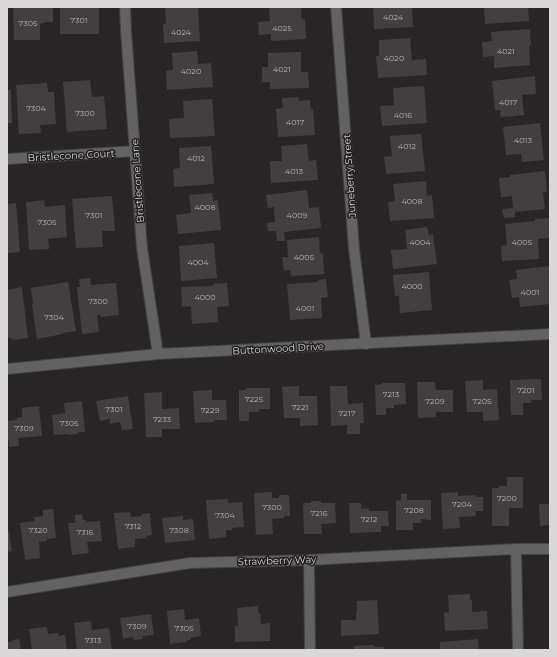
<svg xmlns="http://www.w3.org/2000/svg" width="557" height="657" font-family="Montserrat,sans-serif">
	<rect width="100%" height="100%" fill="#292526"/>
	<path fill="#433f40" d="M13,7H53V22H47L40,24V40H14Z
		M60,7H99V34H60Z
		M165,7H198L200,41L164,43L163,24H166Z
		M269,7H301L302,19H305L306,39L271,41V34L259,35L258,22L270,21Z
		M373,7H412L413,27L374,29Z
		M484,7H528L529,21L485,24Z
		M530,29L531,46H529L530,65L494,68V56L483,57L482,42L492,41L491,32Z
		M410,38L412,60L426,59L427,75L378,78L376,56H379V40Z
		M197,51L198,64L211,63L213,87L167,90L166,71L173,70L172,53Z
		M301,52V72H308L309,88L270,89V82H262V67H268V53Z
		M535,76L536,94L522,95L524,115L501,117L500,110H495L492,81Z
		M90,80L92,97L104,96L107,129L67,132L63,82Z
		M47,83L48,92H54L56,124L40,125L41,133L19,134L16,85Z
		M424,86L427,123L382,126L380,106L394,105L393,88Z
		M7,90H11L12,123H7Z
		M298,97L299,101L310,100L311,109H313L315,135L278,137L276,109L283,108L282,98Z
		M212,99L215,136L170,138L169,119L184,118L183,101Z
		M540,123L544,160L522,162L521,154L506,155L503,127Z
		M421,134L425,171L386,174L384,157L392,156L390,136Z
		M307,144L309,161L316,160L318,180L271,183L270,161H282L281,146Z
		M211,146L214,184L174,187L173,169L180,168L179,148Z
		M545,171L547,192H543L545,209L515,212V217L504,218L502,209L513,208L512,196L501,197L499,178L510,177V175Z
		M426,181L427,196L432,195L434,218L390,221L388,202L395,201L393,184Z
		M307,190L309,208L319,207L321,228L284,232L285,241H277L276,231H268L267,223L275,222L274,207L268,208L266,195Z
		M212,193L213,201L218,200L221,230L178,234L176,215L191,213L189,195Z
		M112,196L115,231H102L103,247L76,248L72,199Z
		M44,200L45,207L65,205L67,237L48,239L49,249L29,250L26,202Z
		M16,203L20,252L7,253V204Z
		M550,218V238L538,239L539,259L502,261L501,246L507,245L505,224L535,221V219Z
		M427,227L429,235L433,234L437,264L393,269L391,250L407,249L405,230Z
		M319,237L320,254L323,253L324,274L291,276L290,270L284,271L282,257H288L287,240Z
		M214,243L217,278L181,281L179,246Z
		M550,266V304L520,307L519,297L512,298L509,280L517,279L516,270Z
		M429,272L432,310L400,313L399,296H395L393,275Z
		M90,278L91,285L116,283L119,315L101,317L100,315H97L99,332L82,334L77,287H80L79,279Z
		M326,279L328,297L321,298L322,318L290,320L287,284L318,282V280Z
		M68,282L76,331L63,333V334L37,339L32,304H33L31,288Z
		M227,283L229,306L217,307L218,322L192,324L191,306L182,307L181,287L213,286V284Z
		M22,287L28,338L12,340L11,338H7V290Z
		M541,379L542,400H531V403H523V415H511L510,380Z
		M483,380V390L497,389L499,420L483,421V412H467L465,381Z
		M417,382H435L436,390H453V412H436V417L418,418Z
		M382,383H405L406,404L394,405V408H386V415H376L375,385L382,384Z
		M299,386V396H317L318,425L300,426V418H284L282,387Z
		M330,386H347L348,404L363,403L364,423H360V434H347V425L331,426Z
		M246,388H270V409H259V412H249V421H239V390H246Z
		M212,390V400H226L227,420H214V422L195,423L193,391Z
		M162,392V409L179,408L180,429H162V437H146L144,393Z
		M128,396L133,429L122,430L120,422L110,424V419L100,421L96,401Z
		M82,401L85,432H78V434L68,435V434L54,435L52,415L65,413L64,403Z
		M39,406L42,436L18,438L19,446L9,447V440H8L7,435V421L17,420L16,418L22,417V408Z
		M507,477H523V508H509V526H492V488H499V486H507Z
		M272,492V498H279V495H289L290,516H284V518L272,519L273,534L256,535L254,493Z
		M458,492V496L475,495L476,497H483V511H475L476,516L459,517L460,528L443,529L441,493Z
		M401,494H407V500H431V520L421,519V523H413V530H396V500L401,501Z
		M228,499V503L242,502L244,527L232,528L233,530H226V537L209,539L206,500Z
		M311,501H321V503H335L336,523L321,524L322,534H304L303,503H311Z
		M349,503H361V509L369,508V511H388L389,526H381V532L350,533Z
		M539,504H550V525L540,526Z
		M53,509L56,538L47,539V541L39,542L40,558L25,560L20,523L35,521L34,517L43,516V510Z
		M130,512L131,517L142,516V514L150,513L152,535L146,536V538L135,539V547L118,549L114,513Z
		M82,514L83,520H86V522L100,521L102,541L87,542L89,553L72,555L68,523H75V515Z
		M183,516V520L193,519L195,540L165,543L162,518Z
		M7,531H9L12,551L7,552Z
		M470,594V600H472V612L487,611L488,629L445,631L444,613L449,612L448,595Z
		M377,600L379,634L341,636V620H356V612H357V601Z
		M258,606V613H260L261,624L270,623V641L235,642V626H238L237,608Z
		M184,609L185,620L199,618L201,636L190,638L191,640H187V642L170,644L167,611Z
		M151,614L154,635L143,636V639L134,640L133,637L123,639L120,618Z
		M91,621L92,630L109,628L112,650H77L74,623Z
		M47,627L48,634L58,633L59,636L65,635L67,650H32L29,629Z
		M19,639L21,650H7V642L13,641L12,640Z
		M478,639L479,650H440V642Z
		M374,645V647H383L384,650H354V646Z"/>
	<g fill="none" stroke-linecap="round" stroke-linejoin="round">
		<g stroke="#454142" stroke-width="12">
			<path id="minor" d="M125,7L126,31L142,248L158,354
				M336,7L354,249L366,344
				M7,159L135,151
				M516,549L518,650
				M309,560L310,650
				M7,592L190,563L309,560L516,549H550"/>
		</g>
		<g stroke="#454142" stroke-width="12">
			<path id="tertiary" d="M7,369L158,354L550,334"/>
		</g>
		<use href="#minor" stroke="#636262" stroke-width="10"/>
		<use href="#tertiary" stroke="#636262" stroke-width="10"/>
	</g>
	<g text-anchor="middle" stroke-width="3" stroke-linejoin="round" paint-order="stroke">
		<g font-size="8" fill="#b4b1b2">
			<text x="393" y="20">4024</text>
			<text x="79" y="23">7301</text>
			<text x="28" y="26">7305</text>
			<text x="282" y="31">4025</text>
			<text x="181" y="35">4024</text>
			<text x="506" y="54">4021</text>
			<text x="394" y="61">4020</text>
			<text x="282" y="72">4021</text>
			<text x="191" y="74">4020</text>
			<text x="508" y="105">4017</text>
			<text x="36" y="111">7304</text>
			<text x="85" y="116">7300</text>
			<text x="403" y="118">4016</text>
			<text x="295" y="125">4017</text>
			<text x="523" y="143">4013</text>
			<text x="407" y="149">4012</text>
			<text x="196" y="161">4012</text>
			<text x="294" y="174">4013</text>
			<text x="412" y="204">4008</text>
			<text x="205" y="210">4008</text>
			<text x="94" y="218">7301</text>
			<text x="297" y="218">4009</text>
			<text x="47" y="225">7305</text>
			<text x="420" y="245">4004</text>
			<text x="522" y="245">4005</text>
			<text x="304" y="260">4005</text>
			<text x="198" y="265">4004</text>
			<text x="412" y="289">4000</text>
			<text x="530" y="295">4001</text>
			<text x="205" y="300">4000</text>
			<text x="98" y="304">7300</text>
			<text x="305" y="311">4001</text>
			<text x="54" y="320">7304</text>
			<text x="526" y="393">7201</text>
			<text x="391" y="397">7213</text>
			<text x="254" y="402">7225</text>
			<text x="435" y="404">7209</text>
			<text x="482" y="404">7205</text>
			<text x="300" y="410">7221</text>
			<text x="114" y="412">7301</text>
			<text x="210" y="413">7229</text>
			<text x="347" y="416">7217</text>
			<text x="162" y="422">7233</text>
			<text x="69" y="426">7305</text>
			<text x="24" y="431">7309</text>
			<text x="507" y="501">7200</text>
			<text x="462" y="507">7204</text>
			<text x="272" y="510">7300</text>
			<text x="414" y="513">7208</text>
			<text x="319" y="516">7216</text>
			<text x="225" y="518">7304</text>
			<text x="369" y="522">7212</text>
			<text x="133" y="529">7312</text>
			<text x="38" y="533">7320</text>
			<text x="179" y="533">7308</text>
			<text x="85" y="535">7316</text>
			<text x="137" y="629">7309</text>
			<text x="184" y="631">7305</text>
			<text x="93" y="643">7313</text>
		</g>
		<g font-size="10" fill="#d9d7d8" stroke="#1f1c1d">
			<text transform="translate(71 155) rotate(-3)" y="4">Bristlecone Court</text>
			<text transform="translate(349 176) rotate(-94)" y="4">Juneberry Street</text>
			<text transform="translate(137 181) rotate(-94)" y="4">Bristlecone Lane</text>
			<text transform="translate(278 348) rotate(-3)" y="4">Buttonwood Drive</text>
			<text transform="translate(277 560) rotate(-2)" y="4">Strawberry Way</text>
		</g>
	</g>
	<rect width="557" height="657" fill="none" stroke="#d9d7d8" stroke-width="16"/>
</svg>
